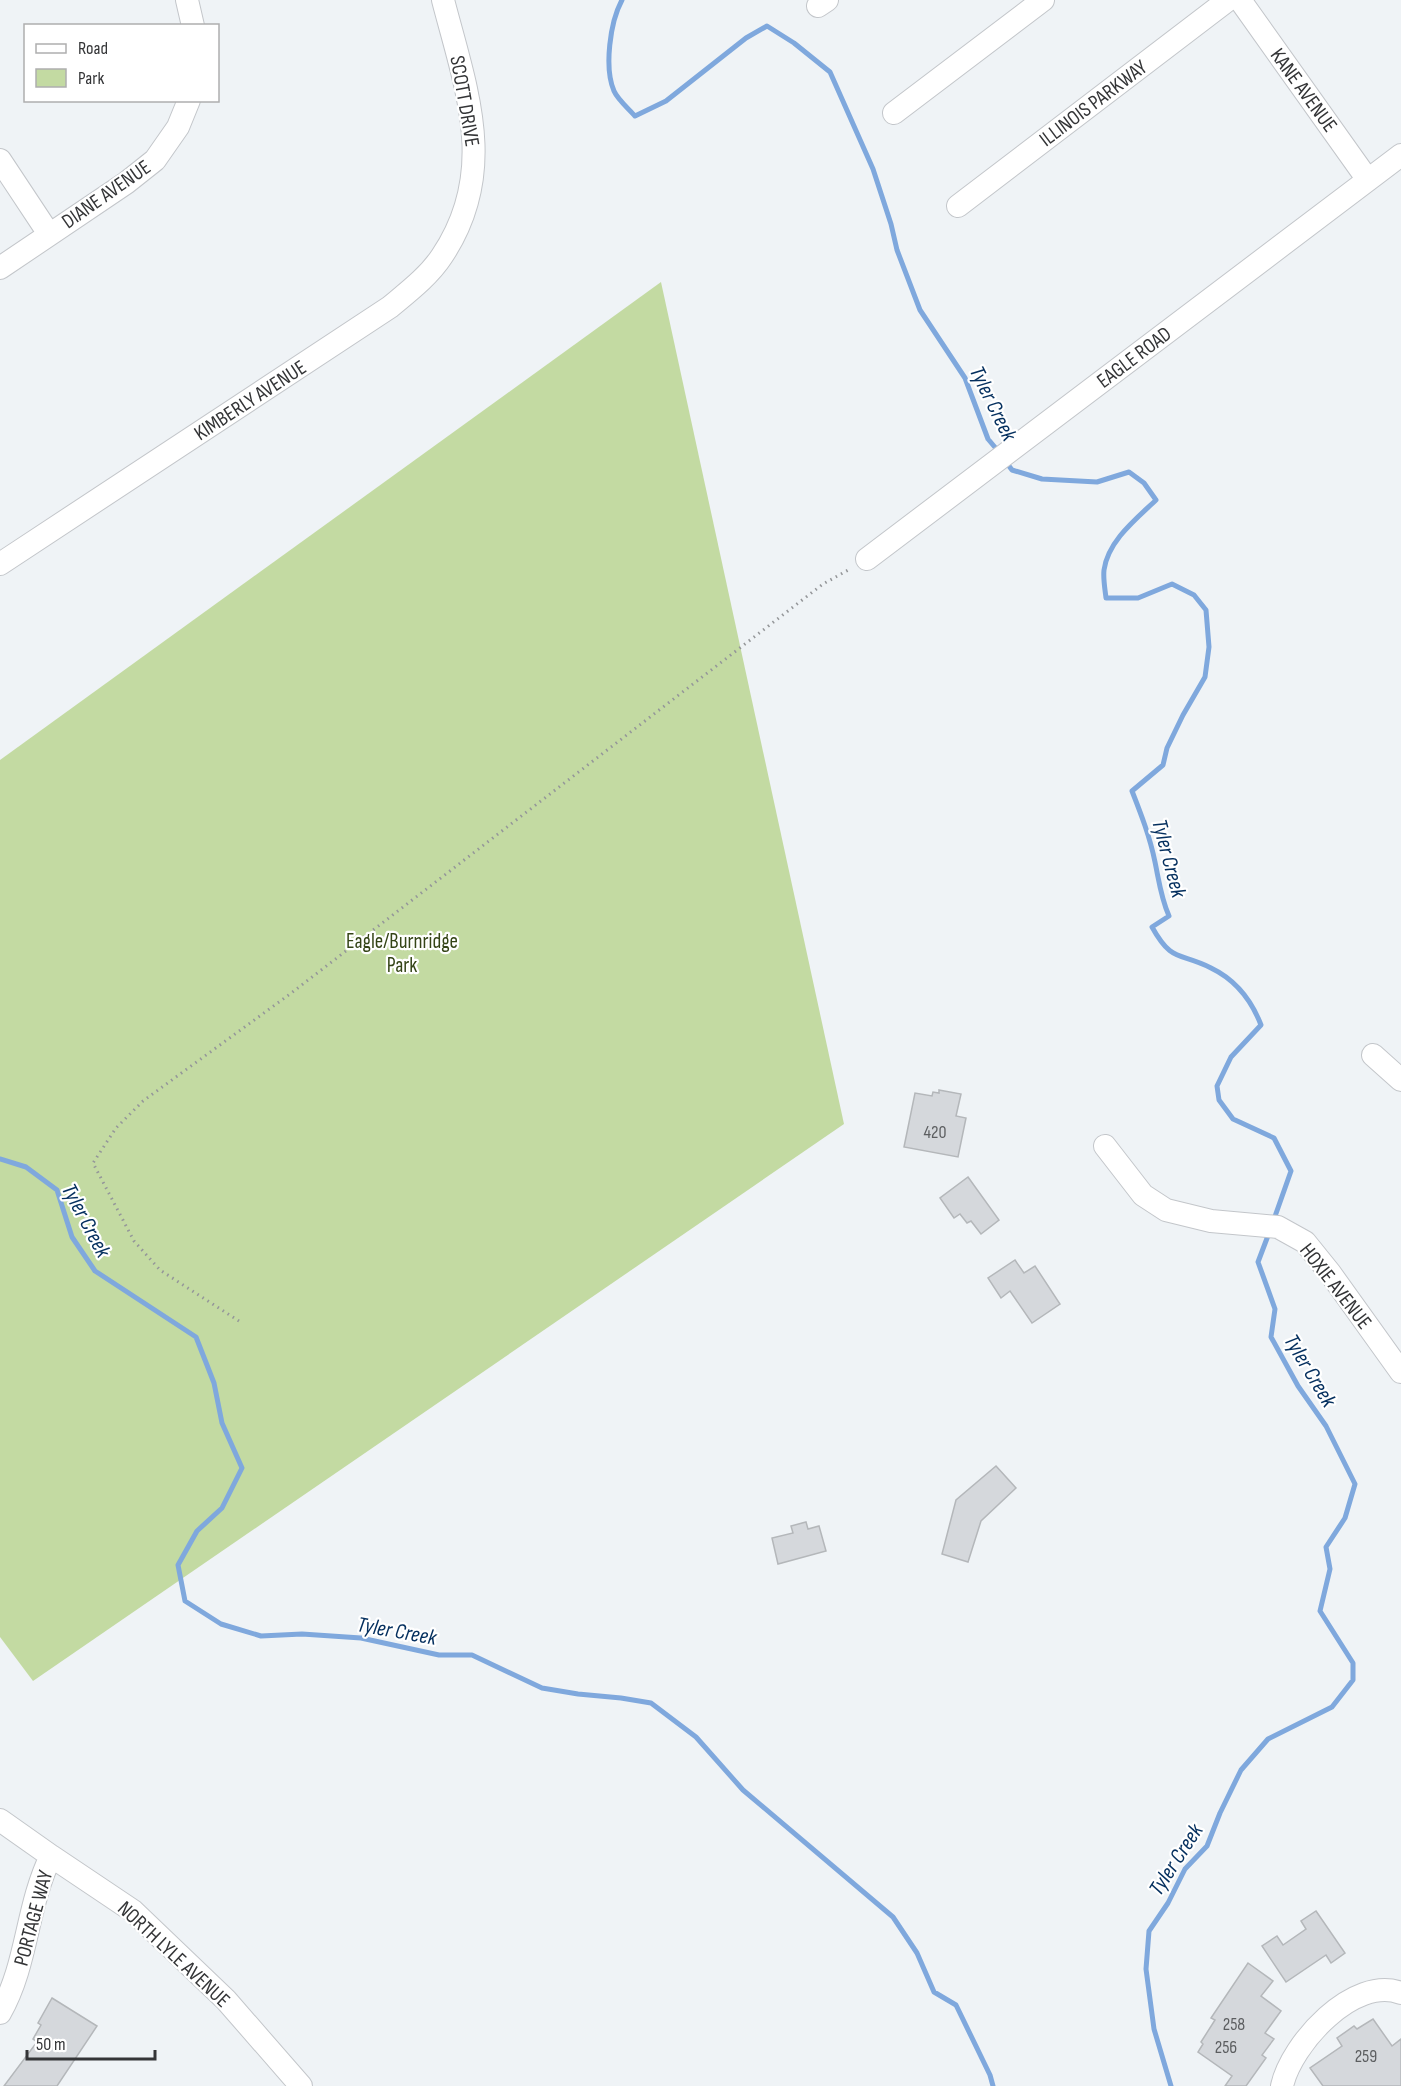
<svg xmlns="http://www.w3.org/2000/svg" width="1401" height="2086" font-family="'Sofia Sans Condensed',sans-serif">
	<rect width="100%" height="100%" fill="#eff3f6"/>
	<path fill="#c3daa2" d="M661,282L844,1124L33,1681L0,1637V760Z"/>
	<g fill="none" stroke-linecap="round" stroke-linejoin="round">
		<path stroke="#7fa8dd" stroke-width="5" d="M622,0C610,22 604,68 614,91C618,100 629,109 635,116L666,101L746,38L767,26L794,43L830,72L873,169L891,224L897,250L920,310L965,378L988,439L999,452
			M1006,462L1012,470L1042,479L1097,482L1129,472L1144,483L1156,500C1136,519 1108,541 1104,570C1103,579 1105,589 1106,598H1138L1172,584L1194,595L1206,610L1209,647L1205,677L1183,715L1167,748L1163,765L1132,791C1141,814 1150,837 1155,862C1159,881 1161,898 1169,916L1152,927C1172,963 1179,952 1211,968C1236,980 1251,999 1261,1025L1231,1057L1217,1086L1219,1100L1233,1119L1274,1138L1291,1171L1273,1222
			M0,1159L26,1167L57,1190L72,1237L95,1271L196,1337L214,1383L222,1423L242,1468L222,1508L197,1531L178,1565L185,1601L221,1624L261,1636L302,1634L361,1638L439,1655H472L542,1688L578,1694L621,1698L651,1703L696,1737L743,1790L893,1917L917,1953L934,1992L956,2005L990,2075L993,2086
			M1171,2086L1154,2029L1146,1969L1149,1931L1168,1903L1185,1869L1207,1846L1220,1813L1241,1770L1268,1739L1332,1707L1353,1680V1663L1320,1611L1330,1569L1326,1547L1345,1518L1355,1484L1326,1426L1298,1386L1271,1337L1275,1309L1258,1262L1269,1233"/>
	</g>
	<path fill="#d5d8dc" stroke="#b4b7ba" stroke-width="1.5" d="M939,1090L961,1094L956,1116L966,1118L958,1157L904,1147L915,1093L932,1096L933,1092L939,1093Z
		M968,1177L999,1220L981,1234L971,1221L967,1223L960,1214L954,1218L940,1198Z
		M1015,1260L1024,1273L1035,1266L1060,1304L1032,1323L1010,1291L1001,1298L988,1278Z
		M996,1466L1016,1488L981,1521L968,1562L942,1554L956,1500Z
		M806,1522L808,1529L819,1526L826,1551L778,1564L772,1538L793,1533L791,1526Z
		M1316,1911L1345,1953L1331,1963L1326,1955L1286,1982L1262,1946L1277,1936L1283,1945L1306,1929L1301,1921Z
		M1248,1963L1273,1981L1261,1996L1281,2011L1265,2033L1274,2039L1262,2055L1266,2058L1246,2086H1225L1232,2076L1198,2052L1203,2044L1201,2042L1215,2020L1211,2018Z
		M52,1998L97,2026L57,2086H4L37,2042L33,2039L41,2025L38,2023Z
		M1373,2019L1392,2046L1401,2039V2086H1323L1310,2068L1342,2046L1337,2038L1354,2026L1357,2029Z"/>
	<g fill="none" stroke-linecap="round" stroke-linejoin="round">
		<g stroke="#c3c6ca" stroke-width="24">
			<path id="minor" d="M187,0L193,26
				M1240,0L1368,180
				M818,6L827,0
				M894,113L1043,0
				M0,160L49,234
				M958,206L1228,0
				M0,268L126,183L155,160L178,127L189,100
				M867,559L1401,155
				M0,564L390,307C408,292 429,276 442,256C499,171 466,89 443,0
				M1373,1055L1401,1080
				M1105,1146L1143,1195L1166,1210L1211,1221L1278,1227L1305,1242L1330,1273L1401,1372
				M0,1820L51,1856L133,1911L226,2000L301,2086
				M0,2013C28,1964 26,1907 51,1856
				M1282,2086C1291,2044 1354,1975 1401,1993"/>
		</g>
		<path stroke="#949699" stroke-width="3" stroke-dasharray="1.5 4.5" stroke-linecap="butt" d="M239,1321L160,1270L134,1241L93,1163L116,1128L143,1101L290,994L823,584L850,569"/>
		<use href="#minor" stroke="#fff" stroke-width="22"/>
	</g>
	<g text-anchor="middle" stroke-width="4.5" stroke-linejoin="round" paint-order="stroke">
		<g font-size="18" fill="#5c5e60">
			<text x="935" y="1138">420</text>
			<text x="1234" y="2030">258</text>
			<text x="1226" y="2053">256</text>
			<text x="1366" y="2062">259</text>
		</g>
		<g font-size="21" fill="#343537" stroke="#fff">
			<text transform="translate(1304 90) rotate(54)" y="7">KANE AVENUE</text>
			<text transform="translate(465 101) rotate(80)" y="7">SCOTT DRIVE</text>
			<text transform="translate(1093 103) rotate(-37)" y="7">ILLINOIS PARKWAY</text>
			<text transform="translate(106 194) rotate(-35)" y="7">DIANE AVENUE</text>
			<text transform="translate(1134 357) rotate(-37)" y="7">EAGLE ROAD</text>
			<text transform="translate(250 400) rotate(-33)" y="7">KIMBERLY AVENUE</text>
			<text transform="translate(1336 1286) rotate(52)" y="7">HOXIE AVENUE</text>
			<text transform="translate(33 1918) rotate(-75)" y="7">PORTAGE WAY</text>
			<text transform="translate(174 1954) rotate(43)" y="7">NORTH LYLE AVENUE</text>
		</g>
		<g font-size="21" fill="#344416" stroke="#fff">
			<text x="402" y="948">Eagle/Burnridge<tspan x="402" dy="24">Park</tspan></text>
		</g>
		<g font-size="22" font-style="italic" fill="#042f5e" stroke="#fff">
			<text transform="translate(994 403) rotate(64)" y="8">Tyler Creek</text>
			<text transform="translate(1170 858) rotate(75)" y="8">Tyler Creek</text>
			<text transform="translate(87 1220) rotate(62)" y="8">Tyler Creek</text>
			<text transform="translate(1311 1370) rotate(59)" y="8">Tyler Creek</text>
			<text transform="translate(397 1630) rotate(10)" y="8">Tyler Creek</text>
			<text transform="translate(1175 1859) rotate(-57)" y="8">Tyler Creek</text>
		</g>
	</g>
	<rect x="24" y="24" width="195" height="78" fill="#ffffff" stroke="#aeaeaf" stroke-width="1.5"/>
	<rect x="36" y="44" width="30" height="9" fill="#ffffff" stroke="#aeaeaf" stroke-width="1.5"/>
	<text x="78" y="54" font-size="18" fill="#343537">Road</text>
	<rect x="36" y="69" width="30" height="18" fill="#c3daa2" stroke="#aeaeaf" stroke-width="1.5"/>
	<text x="78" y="84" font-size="18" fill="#343537">Park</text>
	<path d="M27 2050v9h128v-9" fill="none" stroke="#343537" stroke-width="3"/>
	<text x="36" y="2050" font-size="18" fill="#343537" stroke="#ffffff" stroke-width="4.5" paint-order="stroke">50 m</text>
</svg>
